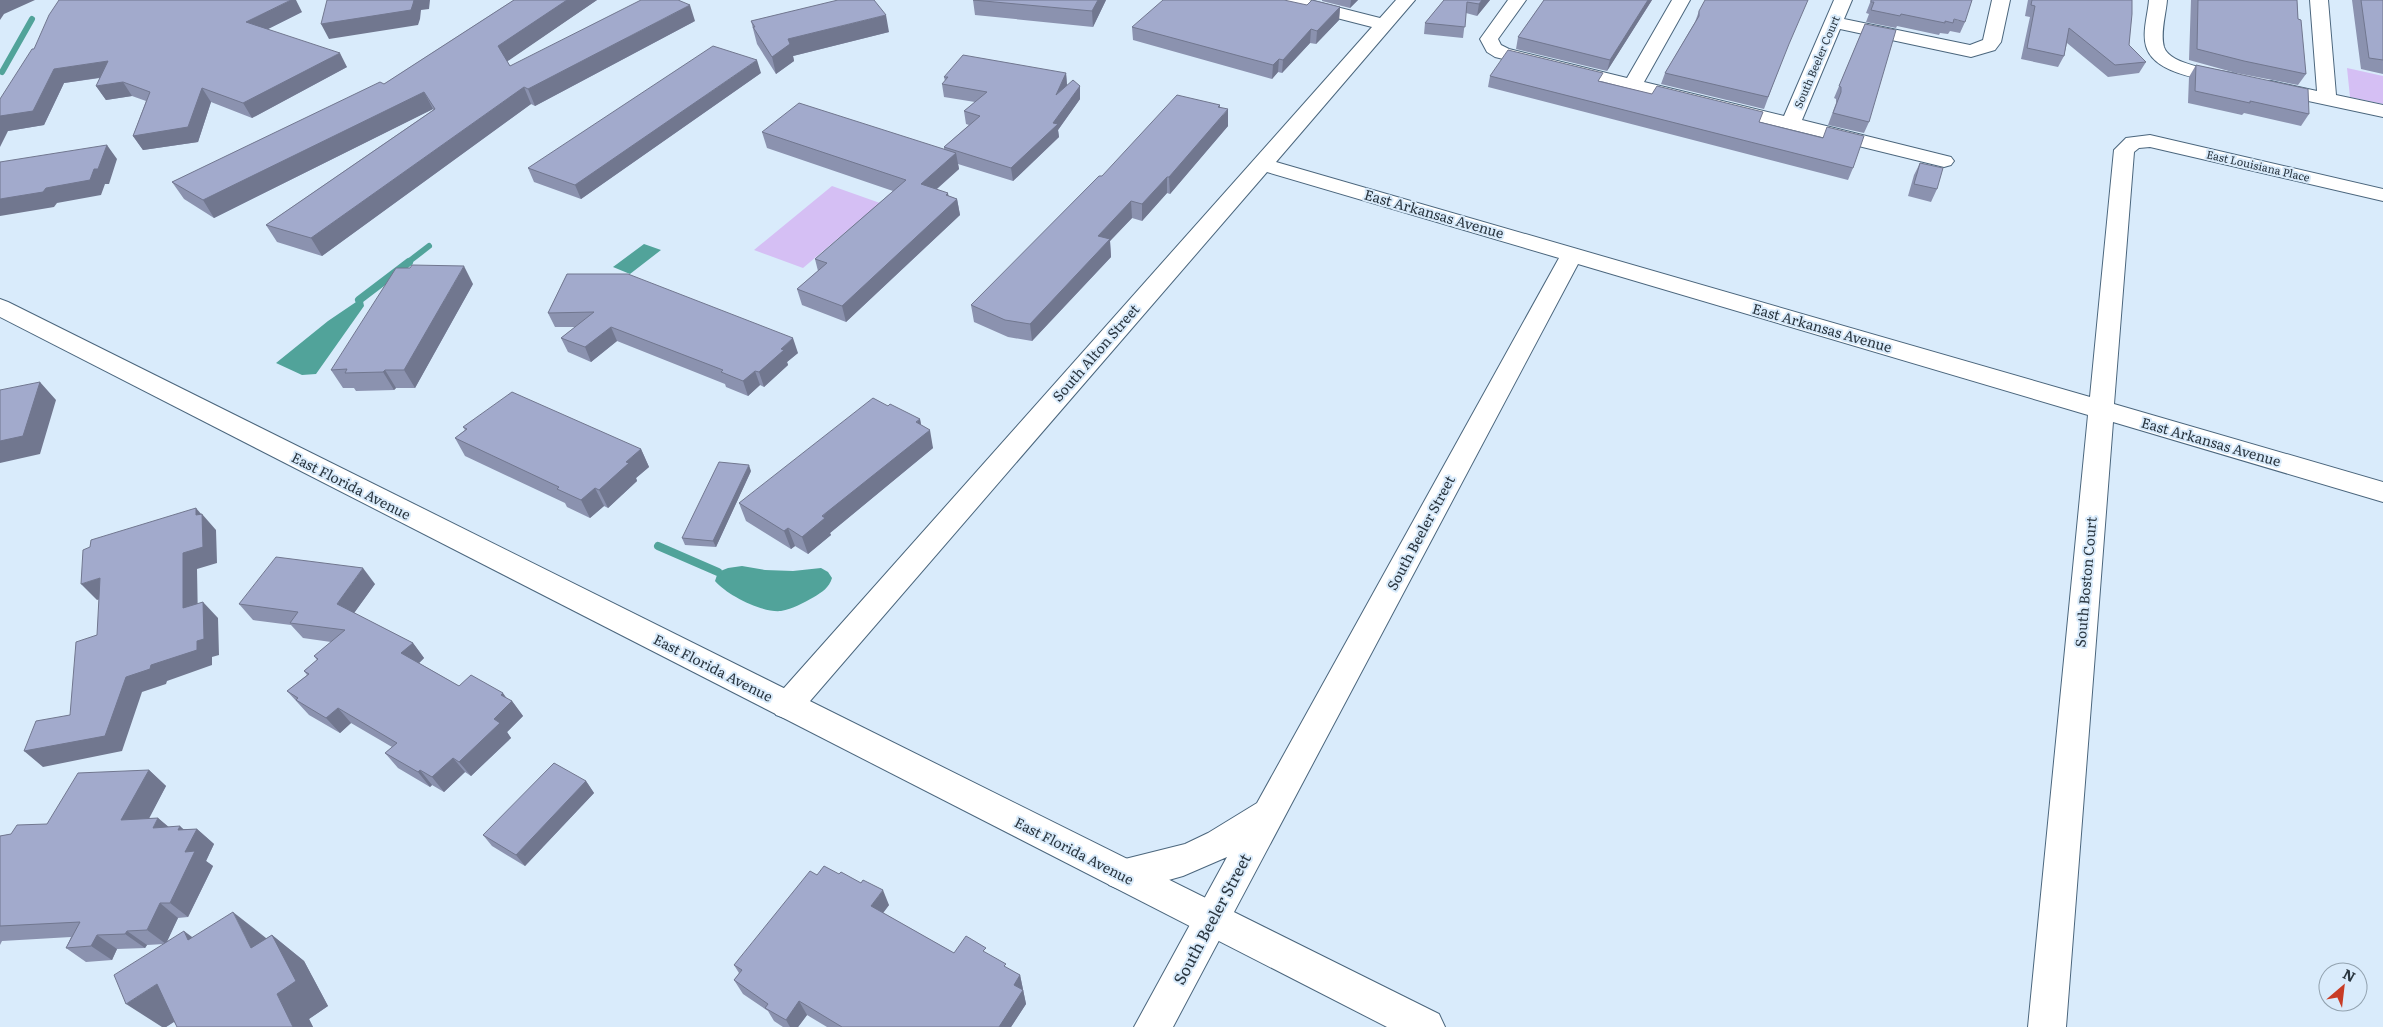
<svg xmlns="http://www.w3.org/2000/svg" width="2383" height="1027" font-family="Literata,serif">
	<rect width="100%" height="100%" fill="#d9ebfb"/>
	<path fill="#d5bff4" d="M2347,68L2383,76V104L2350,97Z
		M832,186L880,203L803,268L754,250Z"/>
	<path fill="#51a39a" d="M644,244L661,250L630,274L613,267Z
		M359,300L363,301L364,306L316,374L302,375L276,363L328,321Z
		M742,566L765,570L793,571L821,568L828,572L832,578C829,588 822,592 814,597C803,603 793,609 781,611C762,613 727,595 715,581L718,572L728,568Z"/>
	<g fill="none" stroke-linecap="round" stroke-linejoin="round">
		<path stroke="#51a39a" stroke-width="6" d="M2,72L32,19
			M407,263L429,246"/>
		<path stroke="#51a39a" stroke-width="8" d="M359,300L409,262
			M658,546L718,572"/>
		<g stroke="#4b667d" stroke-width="2">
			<path id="minor" d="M1279,0H1309L1380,18L1396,0H1415L1276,162L2090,397L2114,150L2126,138L2150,135L2383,189V201L2150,147L2139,148L2134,152L2114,404L2383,482V502L2113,422L2066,1027H2028L2088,415L1578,264L1173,1027H1134L1227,857L1183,876L1158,883L1121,890L1109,885L1104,874L1109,863L1185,844L1208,833L1257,803L1559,258L1267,172L798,715L787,719L776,715L771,706L776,697L1372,27L1282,4Z
				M1508,0H1526L1498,39L1501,45L1509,49L1627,78L1672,0H1690L1644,82L1784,116L1834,0H1852L1844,19L1970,45L1983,40L1992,0H2010L2001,42L1995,50L1971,57L1840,29L1802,120L1951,157L1954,161L1951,165L1944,167L1495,57L1487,52L1480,39Z
				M2149,0H2167C2166,14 2160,33 2164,47C2170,66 2219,70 2236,74L2239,78L2236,82L2229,84C2205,80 2153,74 2146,46C2142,32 2148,14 2149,0Z
				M2310,0H2328L2336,95L2383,105V117L2271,93L2264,91L2261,87L2264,83L2271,81L2317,91Z"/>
		</g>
		<g stroke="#4b667d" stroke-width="2">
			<path id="major" d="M0,299L8,302L1439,1014L1445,1027H1387L0,317Z"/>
		</g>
		<use href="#minor" fill="#fff" fill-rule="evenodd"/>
		<use href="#major" fill="#fff" fill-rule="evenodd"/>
	</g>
	<path fill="#8b92af" d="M514,0H597L507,61L510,66L695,21L535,106L531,104L322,256L277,242L266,225L433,110V109L214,218L184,199L172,182L384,84Z
		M973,0H1106L1093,27L975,15Z
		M1322,0H1358L1350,8L1322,1Z
		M1444,0H1490L1477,16L1466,13L1463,38L1424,34L1425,23Z
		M1544,0H1652L1607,71L1516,49L1518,37Z
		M1871,0L1965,22L1960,33L1950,31L1948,34L1940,33L1939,35L1897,26L1896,28L1866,22L1869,14L1866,13Z
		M2028,0H2132L2129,45L2146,62L2139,73L2108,77L2067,43L2064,56L2058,67L2021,59L2030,17L2025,16Z
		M2191,0H2297L2298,19L2306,74L2298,85L2236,73L2189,60Z
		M2352,0H2383V74L2361,69Z
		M1307,5L1340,7L1339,20L1316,44L1310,43L1282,73L1278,72L1272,79L1133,40L1132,27Z
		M1699,11L1784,55L1764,109L1661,84L1665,73L1695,22Z
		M302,12L268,29L347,67L252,118L211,102L198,142L143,150L133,136L146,101L132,96L106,100L96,86L100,78L64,83L44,125L8,131L1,99L34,49Z
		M751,21L889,32L793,56L794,61L776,74L757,44Z
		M1865,24L1869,122L1864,133L1828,125L1836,103V99L1834,98Z
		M2196,65L2309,114L2301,126L2244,113L2242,115L2188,103L2189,77Z
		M761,73L581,199L534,182L528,168Z
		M1066,73L1067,85L1080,86V99L1058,130L1059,137L1013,181L958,164L959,169L937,189L949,196L957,199L960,215L846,322L802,305L797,289L818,271L815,259L893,191L767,148L762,132L944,149V147L969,125L966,124L964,111L975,102L944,97L942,84L945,81L944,77Z
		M1490,76L1601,81L1759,122L1853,168L1848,180L1488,87Z
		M1220,105L1219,107L1228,126L1170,194L1167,193L1142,221L1132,218L1110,241L1111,257L1032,341L1008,337L974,322L971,305L1102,176Z
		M1920,163L1937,189L1931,202L1908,196L1914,175Z
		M567,274L798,353L787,362L788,365L764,387L760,385L748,396L726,387L725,384L617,341L591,362L568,352L561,338L575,327H555L548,313Z
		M473,284L415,388H396L394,390L356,391L354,388H343L331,370Z
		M888,406L920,419L921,425L933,448L830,533L831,535L808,554L795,546L791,549L746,521L739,503Z
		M463,427L641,449L649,467L636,478L637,481L608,508L604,506L590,518L567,507L565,503L465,456L455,438L465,430Z
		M751,471L716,547L685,545L682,538Z
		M375,584L354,613L413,643L424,658L419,663L459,686L507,699L512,701L523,716L507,732L511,738L471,776L465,772L444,792L432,785L430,787L398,768L385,753L392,747L351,723L340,733L309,715L287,691L307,675L304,671L317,660L314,656L331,642L303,638L291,625L253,620L239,604Z
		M149,770L166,786L148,819L158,818L168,827L183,829H197L214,844L206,861L213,866L188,917L178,918L166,942L192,937L266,939L272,935L304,961L328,1006L309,1019L313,1027H177L174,1022L166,1027L164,944L147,945L145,948L117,949L112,960L86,962L66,948L71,937L2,941L0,945V836L11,834L47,824Z
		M586,781L594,793L525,866L492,846L483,835Z
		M817,875L889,905L883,913L954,953L987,954L1007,968L1020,975L1026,1004L1011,1027H827L807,1015L798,1027H783L774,1021L768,1011L743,994L734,980L739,973L734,965Z"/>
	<path fill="#71778f" d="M0,0H35L4,14L0,20Z
		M291,0H296L302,12L254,36L246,22Z
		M414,0H430L429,9L421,10L420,19L418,25L329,39L321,24Z
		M567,0H597L505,63L498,46Z
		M1098,0H1106L1093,27L1092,11Z
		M1351,0H1358L1350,8Z
		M1482,0H1490L1477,16L1479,4Z
		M1648,0H1652L1607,71L1610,60Z
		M690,5L695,21L535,106L528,89Z
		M1340,7L1339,20L1316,44L1317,31Z
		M886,15L889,32L793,56L794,61L776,74L772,57L788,39Z
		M1311,29L1310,43L1282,73L1283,60Z
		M340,53L347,67L252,118L243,103Z
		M1279,59L1278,72L1272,79L1273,65Z
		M757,60L761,73L581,199L575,185Z
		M108,61L117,75L64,83L44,125L8,131L0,147V116L54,69Z
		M1066,73L1067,85L1056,95Z
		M123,82L132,96L106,100L96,86Z
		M1080,86V99L1058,130L1059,137L1013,181L1011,168L1053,123Z
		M524,87L531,104L322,256L311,238Z
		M202,88L211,102L198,142L143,150L133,136Z
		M424,92L433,109L214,218L203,200Z
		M1220,105L1219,120L1228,109V126L1170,194L1169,177Z
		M107,145L117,159L109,184H105L101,195L57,203L54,207L0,216V199L46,188L94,169Z
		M956,153L959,169L924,200L921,184Z
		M1167,177V193L1142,221V204Z
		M948,193L950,205L957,199L960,215L846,322L842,306Z
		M1131,201L1132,218L1110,241L1111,257L1032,341L1030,324L1098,236Z
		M464,266L473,284L415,388L404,370Z
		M611,327L617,341L591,362L585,347Z
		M793,338L798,353L787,362L788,365L764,387L759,372L781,349Z
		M385,370L396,388L394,390L383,372Z
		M755,371L760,385L748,396L743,381Z
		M40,382L56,400L40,454L0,463V441Z
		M920,419L923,435L930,430L933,448L830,533L831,535L808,554L802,537Z
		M641,449L649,467L636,478L637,481L608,508L599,490L626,462Z
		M749,465L751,471L716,547L713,541Z
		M595,488L604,506L590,518L581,500Z
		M196,508L202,515V514L216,530L217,563L197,569L198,624L183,608V553L196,515Z
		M788,528L795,546L791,549L784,531Z
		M363,568L375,584L349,620L337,604Z
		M100,578L116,594L97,600L81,584Z
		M203,602L218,618L219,655L212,657V665L167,681L166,684L142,692L122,751L43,767L24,751L126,677L197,641Z
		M413,643L424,658L413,669L401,653Z
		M503,693L510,703L512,701L523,716L507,732L511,738L471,776L459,762L494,719L501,695Z
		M338,708L351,723L340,733L326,718Z
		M453,758L465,772L444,792L432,777Z
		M149,770L166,786L140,836L121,820Z
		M420,770L432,785L430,787L418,772Z
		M586,781L594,793L525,866L516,855Z
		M158,818L176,833L153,828Z
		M180,826L192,837L197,829L214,844L206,861L213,866L188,917L170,903L185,852L178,830Z
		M883,890L889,905L877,921L871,906Z
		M160,903L178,918L166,944L147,930Z
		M233,912L266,938L284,974L251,948Z
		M127,931L147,945L145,948L125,934Z
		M184,931L219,957L188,940Z
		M97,935L117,949L112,960L91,946Z
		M272,935L304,961L328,1006L309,1019L313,1027H293L277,994Z
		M1020,975L1026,1004L1011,1027H999L1014,985Z
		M157,984L193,1009L166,1027H162L126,1004Z
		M799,1001L807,1015L798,1027H790L786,1020Z"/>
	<path fill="#a2aacc" stroke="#71778f" d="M59,0H291L246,22L340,53L243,103L202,88L188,127L133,136L150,92L123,82L96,86L108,61L54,69L33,111L0,116V99L32,49H34L49,15Z
		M327,0H414L413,4L411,10L321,24Z
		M514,0H567L498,46L510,66L641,0H678L690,5L528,89L524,87L311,238L266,225L435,109L424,92L203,200L172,182L380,82L384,84Z
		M838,0H874L886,15L788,39L790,44L772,57L753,27H755L751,21Z
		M973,0H1098L1092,11Z
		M1163,0H1284L1307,5L1312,0L1340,7L1317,31L1311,29L1283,60L1279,59L1273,65L1132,27Z
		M1444,0H1482L1479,4L1467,2L1465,27L1425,23Z
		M1544,0H1648L1610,60L1518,37Z
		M1705,0H1808L1789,44L1768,97L1665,73L1699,16V11Z
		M1871,0H1972L1965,22L1954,19L1953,23L1945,21V23L1901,14L1900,16L1871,10L1874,2H1871Z
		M2032,0H2132V14L2129,45L2146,62L2115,65L2069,28L2064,56L2027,48L2035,6L2031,5Z
		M2198,0H2297L2298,19L2301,20L2306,74L2244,61L2197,49Z
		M2361,0H2383V60L2369,58Z
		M1865,24L1896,30L1869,122L1833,113L1841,92V87L1839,86Z
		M713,46L757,60L575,185L528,168Z
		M1508,50L1603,73L1598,81L1652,94L1657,86L1763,112L1759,122L1823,138L1827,127L1864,136L1853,168L1490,76Z
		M963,55L1066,73L1056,95L1073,80L1080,86L1053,123L1058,124L1011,168L944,147L980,116L964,111L987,92L942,84L948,77H944Z
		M2196,65L2308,89L2309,114L2250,101V103L2195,91Z
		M1177,95L1220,105L1218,107L1228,109L1169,177H1167L1142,204L1131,201L1098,236L1110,239L1030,324L1005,320L971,305L1099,176H1102Z
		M799,103L956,153L921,184L948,193L946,195L957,199L842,306L797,289L827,263L815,259L906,180L762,132Z
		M107,145L98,169H94L90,180L46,188L43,192L0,199V162Z
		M1920,163L1943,168L1937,189L1914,184Z
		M412,265L464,266L404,370H385L383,372L345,373L347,369L331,370L396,268H410Z
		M567,274H628L793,338L781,349L784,350L759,372L755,371L743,381L721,372L723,370L611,327L585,347L561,338L594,312L548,313Z
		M40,382L23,436L0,441V390Z
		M512,392L641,449L626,462L629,463L599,490L595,488L581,500L557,489L559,487L455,438L467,429L463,427Z
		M873,398L888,406L890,404L920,419L916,422L930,430L822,516L825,518L802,537L788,528L784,531L739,503Z
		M719,462L749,465L713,541L682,538Z
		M196,508V515L202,514L203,547L183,553V608L203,602L204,639L197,641V650L151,665L150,669L126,677L105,736L24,751L36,721L70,715L76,642L97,635L100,578L81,584L83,550L90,547L91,540Z
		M276,557L363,568L337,604L413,643L401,653L459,686L471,675L503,693L501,695L512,701L494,719L500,723L459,762L453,758L432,777L420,770L418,772L385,753L397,743L338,708L326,718L296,700L298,698L287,691L309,674L304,671L318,659L314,656L345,630L290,623L298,612L239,604Z
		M554,763L586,781L516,855L483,835Z
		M149,770L121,820L158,818L153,828L180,826L178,830L197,829L185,852L195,851L170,903H160L147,930L127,931L125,934L97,935L91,946L66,948L80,922L0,926V836L11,834L17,825L47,824L78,773Z
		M824,866L839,874L841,872L861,883L863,880L883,890L871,906L954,953L966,936L986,948L983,951L1006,964L1004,966L1020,975L1014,985L1023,990L999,1027H842L799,1001L786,1020L765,1008L768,1004L734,980L742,970L734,965L810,871L817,875Z
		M233,912L251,948L272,935L296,981L277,994L293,1027H177L157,984L126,1004L114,975L184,931L188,940Z"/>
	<g text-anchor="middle" stroke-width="4" stroke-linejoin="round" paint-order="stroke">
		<g font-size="11" fill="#2a3640" stroke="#d9ebfb">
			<text transform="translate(1817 62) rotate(-67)" y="4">South Beeler Court</text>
			<text transform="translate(2258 166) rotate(13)" y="4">East Louisiana Place</text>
		</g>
		<g font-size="14" fill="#2a3640" stroke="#d9ebfb">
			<text transform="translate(1434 214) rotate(16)" y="5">East Arkansas Avenue</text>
			<text transform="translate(1822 328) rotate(16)" y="5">East Arkansas Avenue</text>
			<text transform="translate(1096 353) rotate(-49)" y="5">South Alton Street</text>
			<text transform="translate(2211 442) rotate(16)" y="5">East Arkansas Avenue</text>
			<text transform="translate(351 486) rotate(27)" y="5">East Florida Avenue</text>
			<text transform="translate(1421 533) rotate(-62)" y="5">South Beeler Street</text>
			<text transform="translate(2086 582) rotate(-85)" y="5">South Boston Court</text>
			<text transform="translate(713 668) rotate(27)" y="5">East Florida Avenue</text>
			<text transform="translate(1074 851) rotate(27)" y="5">East Florida Avenue</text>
		</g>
		<g font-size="16" fill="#2a3640" stroke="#d9ebfb">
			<text transform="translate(1212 919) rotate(-62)" y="6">South Beeler Street</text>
		</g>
	</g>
	<g transform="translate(2343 987) rotate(28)"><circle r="24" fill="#d9ebfb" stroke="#93a3b0"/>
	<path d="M0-4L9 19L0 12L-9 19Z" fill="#c83c25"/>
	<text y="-8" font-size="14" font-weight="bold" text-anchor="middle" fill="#2a3640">N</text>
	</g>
</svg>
